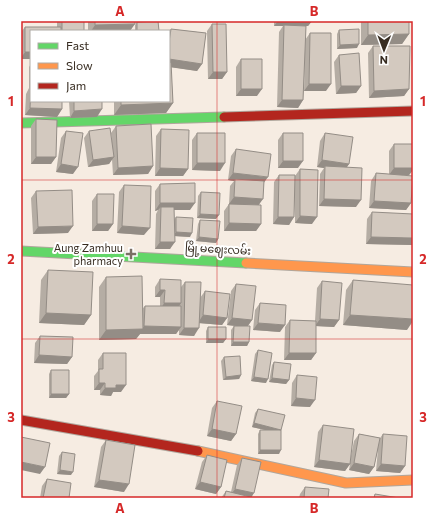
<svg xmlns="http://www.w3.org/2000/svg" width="434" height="519" font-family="Commissioner,'Noto Sans Myanmar',sans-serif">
	<rect width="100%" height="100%" fill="#f6ece2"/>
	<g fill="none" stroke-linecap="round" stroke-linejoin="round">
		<g stroke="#b0a79d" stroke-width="11">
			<path id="fast" d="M21,123L224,117
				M21,251L246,263"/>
		</g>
		<g stroke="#b0a79d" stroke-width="11">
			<path id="slow" d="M246,263L413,272
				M198,451L346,483L413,480"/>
		</g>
		<g stroke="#b0a79d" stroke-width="11">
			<path id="jam" d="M224,117L413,111
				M21,420L198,451"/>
		</g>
		<use href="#fast" stroke="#63d668" stroke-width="9"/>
		<use href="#slow" stroke="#ff974d" stroke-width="9"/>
		<use href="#jam" stroke="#b3261e" stroke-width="9"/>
	</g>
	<path fill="#b5ada4" d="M57,21H84V31H31V59H21V32L25,27H57Z
		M88,21H135L130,31H88Z
		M274,21H312L308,26H306L305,40L310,33L326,91H304L305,59L303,100L298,108L277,107L279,32L283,26H274Z
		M361,21H409V34L402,44L361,45Z
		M137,22L159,31H135V25Z
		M212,24L227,72L222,79H208L207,31Z
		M171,29L206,33L202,64L197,71L171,67L173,103L166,113L114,115V101H169V31Z
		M339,30L357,48L337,49V34Z
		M373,46L409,89L404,96L369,98L368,53Z
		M339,55L361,86L356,93L336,94L334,62Z
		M241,59L257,96H236V67Z
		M31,64V101L62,109L57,117L25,115L26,94L29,88V67Z
		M69,101H102L97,117L70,118Z
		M36,119L56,157L51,164H31V126Z
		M116,126L153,166L148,174L113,175L112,159L109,164L88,167L84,138L89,131L112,141L111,133Z
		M161,129L188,169L183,176H155L156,136Z
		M66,131L73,174L56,172L61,138Z
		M197,133L220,171L192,170V140Z
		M283,133L298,168H278V140Z
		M325,133L349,164L347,167L356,207L319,206L320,174L324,168L317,167L320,141Z
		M394,144L413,168V170L409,175H403L411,203L406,210L369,208L371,181L376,173L389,174V151Z
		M236,149L264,184L259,204L261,224L256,231H224V211L229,204L230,186L234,181L228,180L231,156Z
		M300,169L312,224L295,223V192L294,217L289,225L273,224L274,182L279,175L295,176Z
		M160,184L190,210H174V220L176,217L190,237L175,236L170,249H155L156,214L158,210L155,211V191Z
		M124,185L144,235L117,233L119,192Z
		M36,191L68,233L33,234L31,198Z
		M201,192L216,219L197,218L198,196Z
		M97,194L113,224L108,231H92V201Z
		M372,212L412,245L366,244L367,219Z
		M200,220L218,239L216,243L196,241L198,224Z
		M48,270L91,315L84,325L39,323L41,280Z
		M106,277L142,309L145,306H160V297H155V287L160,279L181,287L185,282L200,298L205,291L227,318L222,325L199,323L194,336L179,335V330L176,334H140L136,339L99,340V287Z
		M353,280L407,330L343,325L346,290Z
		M322,281L339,320L334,327L316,326V353L311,360H284L285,327L290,320L315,321L317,288Z
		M236,284L252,320L248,326L249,342L247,346H231V330L234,326L227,325L231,291Z
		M260,303L280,332L253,330L255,310Z
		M208,327L226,339L223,343H206V331Z
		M40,336L72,357L67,364L34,363L35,343Z
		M258,350L266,383L251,381L255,354Z
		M103,353L121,392H113L111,396L100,395V390H94V376L98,371V360Z
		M224,357L241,375L239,379L223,380L221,361Z
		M274,362L289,380L286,384L269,382L272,365Z
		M51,370L69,394L66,398H49V374Z
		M297,375L310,407L291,406L292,383Z
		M217,401L236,434L231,441L207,436L212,408Z
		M258,409L281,430L279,454H258V434L260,430H265L252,427L255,413Z
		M323,425L350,461L354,441L359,434L380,438L383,434L405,466L400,473L376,471L378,449L374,467L369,474L349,470L350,464L345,471L314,467L318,432Z
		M106,440L124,492L94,487L101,447Z
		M62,452L71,475L57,474L59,456Z
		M207,455L221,487L216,494L195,489L202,462Z
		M242,458L251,498H221L226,491L231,492L237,465Z
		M47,479L69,498H40L42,486Z
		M305,487L328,498H299L300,494Z"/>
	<path fill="#948d86" d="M278,21H312L308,26H284V25L283,26H274Z
		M135,24L130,31H91L95,25Z
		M409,34L402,44L361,45L368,35Z
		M359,44L357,48L337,49L340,45Z
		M25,52H31V59H21V58Z
		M169,59L202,64L197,71L169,67Z
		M213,72H227L222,79H208Z
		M309,84H331L326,91H304Z
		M341,86H361L356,93L336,94Z
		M241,89H262L257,96H236Z
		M409,89L404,96L369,98L374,91Z
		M282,100H303L298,108L277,107Z
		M173,103L166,113L114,115L121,105Z
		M30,108L62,109L57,117L25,115Z
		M102,109L97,117L70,118L74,111Z
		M36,157H56L51,164H31Z
		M114,157L109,164L88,167L93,160Z
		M322,160L349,164L344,171L325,166L324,168L317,167Z
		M283,161H303L298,168H278Z
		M197,163H225L220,171L192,170Z
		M61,164L78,167L73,174L56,172Z
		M153,166L148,174L113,175L118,168Z
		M160,168L188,169L183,176H155Z
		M394,168H413V170L409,175H389Z
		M233,173L268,177L263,184L235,179L234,181L228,180Z
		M234,197L263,199L258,206L229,204Z
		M324,199L361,200L356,207L319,206Z
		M374,201L411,203L406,210L369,208Z
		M160,203H195L190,210H161V207L158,210L155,211Z
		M200,214L219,215L216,219L197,218Z
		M300,216L317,217L312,224L295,223Z
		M278,217H294L289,225L273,224Z
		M229,223L261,224L256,231H224Z
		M97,224H113L108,231H92Z
		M73,226L68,233L33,234L38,227Z
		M122,226L150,228L144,235L117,233Z
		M176,232L192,233L190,237L173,236Z
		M199,237L218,239L216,243L196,241Z
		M371,237L413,238V244L412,245L366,244Z
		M160,242H175L170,249H155Z
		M160,290H165L160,297H155Z
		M164,303H181L176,311H160Z
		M46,313L91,315L84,325L39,323Z
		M203,315L227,318L222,325L198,323Z
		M350,315L413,319V321L407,330L343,325Z
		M232,318L252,320L247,327L227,325Z
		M320,319L339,320L334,327L315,326Z
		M258,323L285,325L280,332L253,330Z
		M144,326L181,327L176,334H140L136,339L99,340L106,330L142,329Z
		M184,328H199L194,336L179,335Z
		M208,339H226L223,343H206Z
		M233,342H249L247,346H231Z
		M289,353H316L311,360H284Z
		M39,355L72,357L67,364L34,363Z
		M241,375L239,379L223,380L226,377Z
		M254,377L268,379L266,383L251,381Z
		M272,378L289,380L286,384L269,382Z
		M99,383H105L100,390H94Z
		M116,385H126L121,392H113L111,396L100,395L105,388Z
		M51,394H69L66,398H49Z
		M296,398L315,400L310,407L291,406Z
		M254,423L281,430L279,433L252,427Z
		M212,429L236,434L231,441L207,436Z
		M260,450H281L279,454H258Z
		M319,460L350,464L345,471L314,467Z
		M21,462L45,467L40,474L21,470Z
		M354,463L374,467L369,474L349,470Z
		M381,464L405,466L400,473L376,471Z
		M60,470L73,472L71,475L57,474Z
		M99,480L129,484L124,492L94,487Z
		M200,482L221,487L216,494L195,489Z
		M235,489L254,493L251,498H240L230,496Z"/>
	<path fill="#d3c9bf" stroke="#948d86" d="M62,21H84V31H62Z
		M95,21H135V24L95,25Z
		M158,21L159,31H137V22Z
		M368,21H409V34L368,35Z
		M212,24H226L227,72H213Z
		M284,25L306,26L303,100H282Z
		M25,27H61V31H31V52H25Z
		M171,29L206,33L202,64L169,59V42Z
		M359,29V44L340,45L339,30Z
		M310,33H331V84H309Z
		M373,46H410L409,89L374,91Z
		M359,53L361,86H341L339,55Z
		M241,59H262V89H241Z
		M171,62L173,103L121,105V101H169V63Z
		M31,87V101H62V109L30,108Z
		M74,101H102V109L74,111Z
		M36,119L57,120L56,157H36Z
		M151,124L153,166L118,168L116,126Z
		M110,128L114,157L93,160L89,131Z
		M161,129L189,130L188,169L160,168Z
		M66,131L83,133L78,167L61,164Z
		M197,133H225V163H197Z
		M283,133H303V161H283Z
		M325,133L353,137L349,164L322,160Z
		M394,144H413V168H394Z
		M236,149L271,154L268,177L233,173Z
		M325,166L362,168L361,200L324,199Z
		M300,169L318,170L317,217L300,216Z
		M376,173L413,176L411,203L374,201Z
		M279,175H295L294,217H278Z
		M235,179L264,181L263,199L234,197Z
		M195,183V203H160V184Z
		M124,185L151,186L150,228L122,226Z
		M72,190L73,226L38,227L36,191Z
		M201,192L220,193L219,215L200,214Z
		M97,194H114L113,224H97Z
		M229,204L261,205V224L229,223Z
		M161,207H174L175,242H160Z
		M372,212L413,214V238L371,237Z
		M176,217L193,218L192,233L176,232Z
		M200,220L220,221L218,239L199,237Z
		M48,270L93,272L91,315L46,313Z
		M142,276L143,329L106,330V277Z
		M160,279L181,280V303H164L165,290H160Z
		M353,280L413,285V319L350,315Z
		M322,281L342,283L339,320L320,319Z
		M185,282H201L199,328H184Z
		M236,284L256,286L252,320L232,318Z
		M205,291L230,294L227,318L203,315Z
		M260,303L286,305L285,325L258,323Z
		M145,306H181V327L144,326Z
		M290,320L316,321V353H289Z
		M234,326H250L249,342H233Z
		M208,327H226V339H208Z
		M40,336L73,337L72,357L39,355Z
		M258,350L272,353L268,379L254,377Z
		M103,353H126V385H116V388H105V383H99V369H103Z
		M240,356L241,375L226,377L224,357Z
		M274,362L291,364L289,380L272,378Z
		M51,370H69V394H51Z
		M297,375L317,377L315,400L296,398Z
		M217,401L242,406L236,434L212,429Z
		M258,409L285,415L281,430L254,423Z
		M323,425L354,429L350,464L319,460Z
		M260,430H281V450H260Z
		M359,434L380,438L374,467L354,463Z
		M383,434L407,436L405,466L381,464Z
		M21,437L50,443L45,467L21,462Z
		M106,440L135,445L129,484L99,480Z
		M62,452L75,454L73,472L60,470Z
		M207,455L227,460L221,487L200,482Z
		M242,458L261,462L254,493L235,489Z
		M47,479L71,483L69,498H43Z
		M305,487L329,489L328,498H304Z
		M226,491L251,497L250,498H224Z
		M375,494L399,498H374Z"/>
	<path fill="none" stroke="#d62828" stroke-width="1" stroke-opacity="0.55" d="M217,21V498M21,180H413M21,339H413"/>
	<path fill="#7a6f65" stroke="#fff" stroke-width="1.5" d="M129 248h4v4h4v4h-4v4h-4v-4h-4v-4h4z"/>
	<g text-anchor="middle" stroke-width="4" stroke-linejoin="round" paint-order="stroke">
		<g font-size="11" fill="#372c21" stroke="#fff" text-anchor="end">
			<text x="123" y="252">Aung Zamhuu<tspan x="123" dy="13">pharmacy</tspan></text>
		</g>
		<g font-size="11" fill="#372c21" stroke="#fff">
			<text transform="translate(218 249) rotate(3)" y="4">မြို့မဈေးလမ်း</text>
		</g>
	</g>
	<rect width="434" height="519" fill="none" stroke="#ffffff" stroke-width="44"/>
	<rect x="30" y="30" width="140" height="72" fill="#ffffff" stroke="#afaba6"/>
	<rect x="38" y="43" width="20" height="6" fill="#63d668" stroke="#afaba6"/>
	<text x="66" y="50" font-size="12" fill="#372c21">Fast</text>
	<rect x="38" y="63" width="20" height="6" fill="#ff974d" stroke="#afaba6"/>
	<text x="66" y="70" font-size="12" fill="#372c21">Slow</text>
	<rect x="38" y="83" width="20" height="6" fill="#b3261e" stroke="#afaba6"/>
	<text x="66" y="90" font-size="12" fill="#372c21">Jam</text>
	<g transform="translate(384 50) rotate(181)" stroke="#ffffff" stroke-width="3" paint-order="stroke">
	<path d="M0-3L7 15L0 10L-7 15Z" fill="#372c21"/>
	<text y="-6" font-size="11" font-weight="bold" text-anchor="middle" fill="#372c21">N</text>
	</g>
	<rect x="22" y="22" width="390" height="475" fill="none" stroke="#d62828" stroke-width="1.5"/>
	<g font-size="13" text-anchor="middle" font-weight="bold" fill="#d62828">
		<text x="120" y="16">A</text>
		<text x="314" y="16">B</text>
		<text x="11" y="106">1</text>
		<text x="423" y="106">1</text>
		<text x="11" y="264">2</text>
		<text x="423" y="264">2</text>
		<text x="11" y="422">3</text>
		<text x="423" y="422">3</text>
		<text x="120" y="513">A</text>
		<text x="314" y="513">B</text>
	</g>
</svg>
